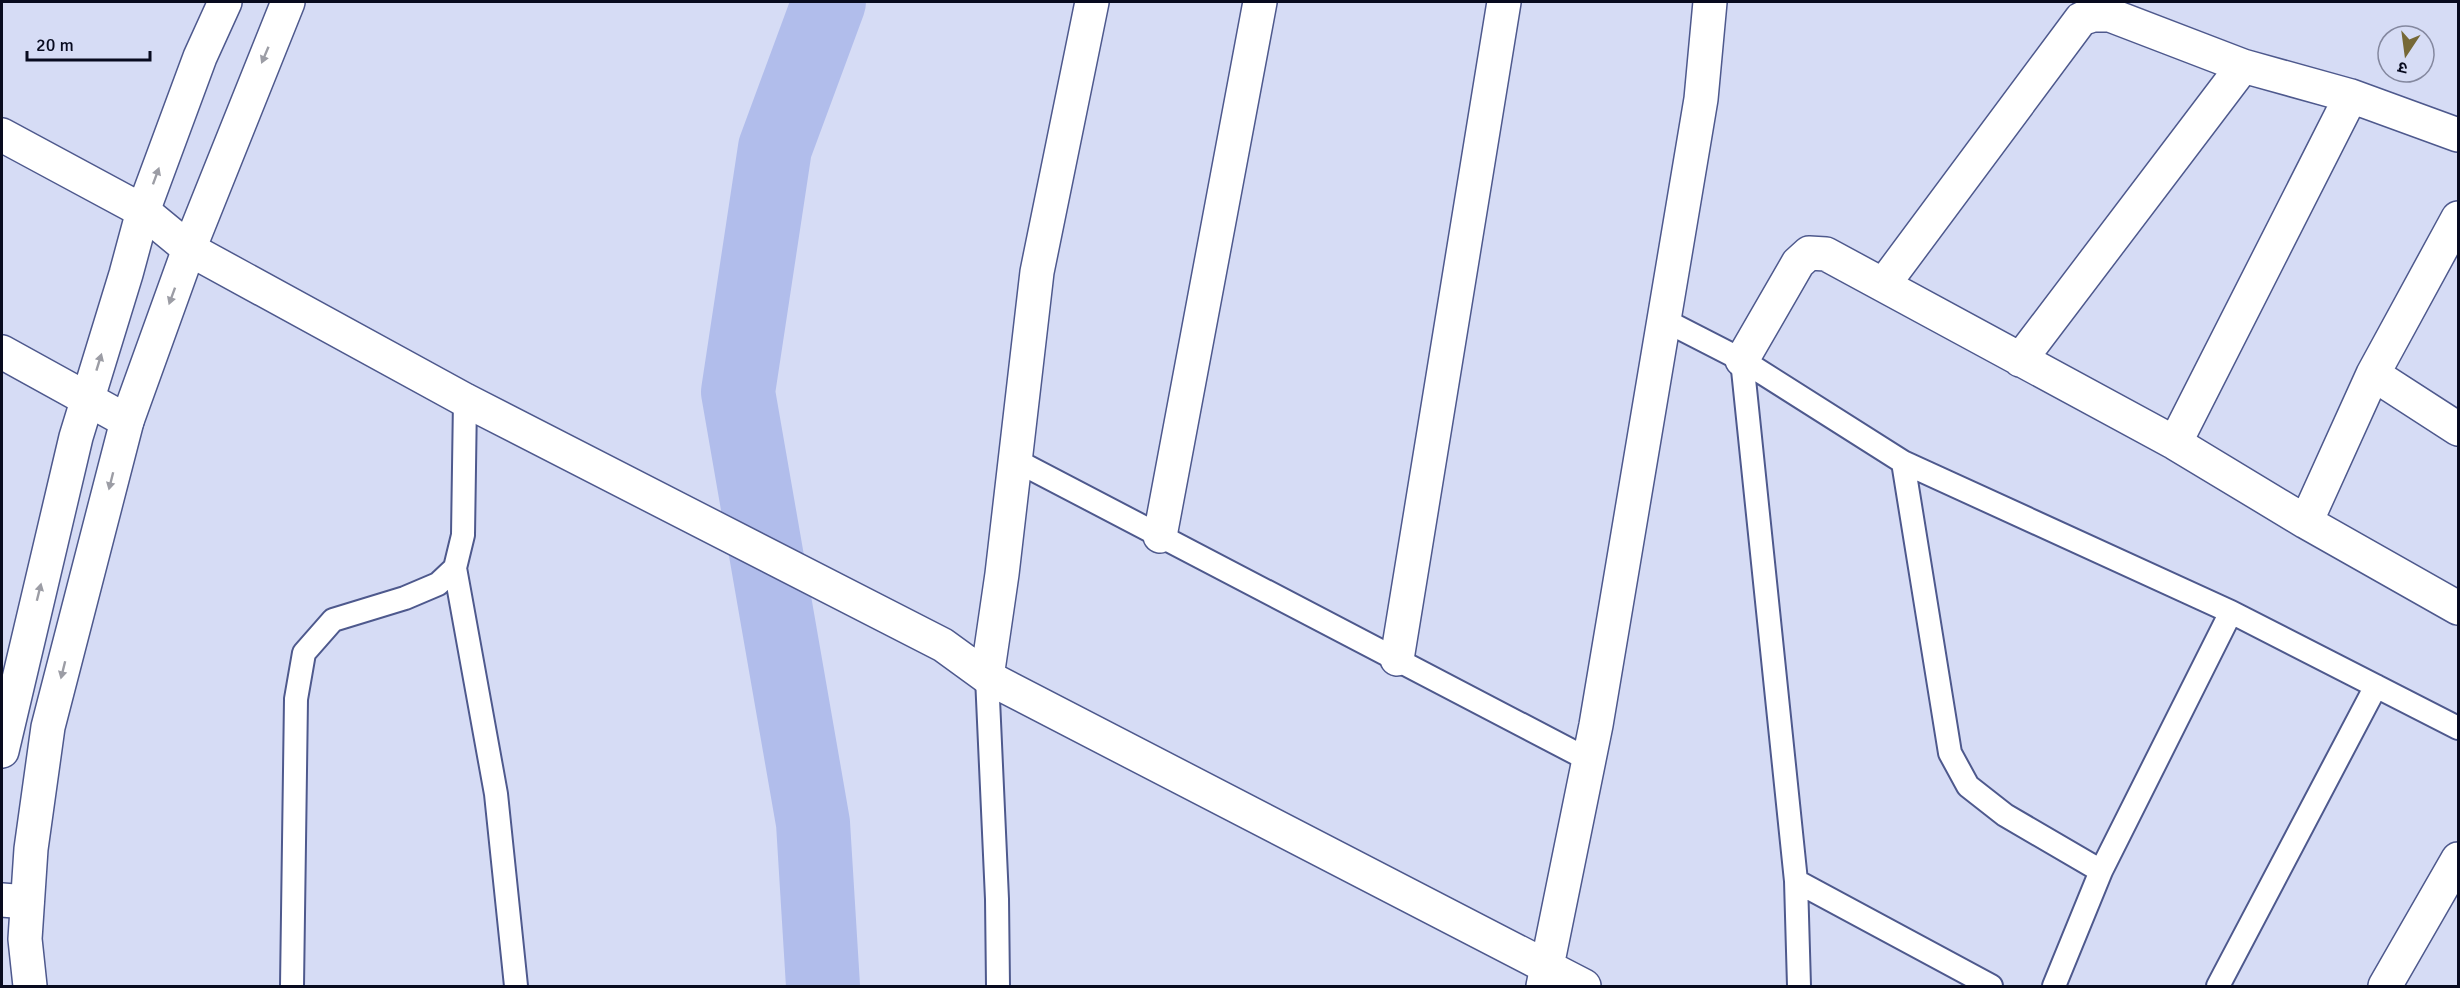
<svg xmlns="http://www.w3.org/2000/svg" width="2460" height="988" font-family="Signika,'Noto Sans Devanagari',sans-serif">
	<rect width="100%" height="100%" fill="#d6dcf5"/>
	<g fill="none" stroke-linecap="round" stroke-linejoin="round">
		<path stroke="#b1bdeb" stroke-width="74" d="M823,986L813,823L738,392L775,148L829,2"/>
		<g stroke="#4e598d" stroke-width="26">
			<path id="lane" d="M1664,320L1742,360L1903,462L2231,612L2458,728
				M1742,360L1796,881L1799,986
				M1015,460L1589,760
				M1903,462L1950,753L1968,786L2005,815L2101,871
				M455,568L496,794L516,986
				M987,677L997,899L998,986
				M1796,881L1991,986
				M292,986L296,699L304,653L333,620L405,598L438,584L455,568L463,535L465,400
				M2054,986L2101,871L2231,612
				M2218,986L2376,686"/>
		</g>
		<g stroke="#4e598d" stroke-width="36">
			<path id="street" d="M2,135L143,211L189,249L465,400L943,645L987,677L1584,986
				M1884,284L2081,19L2093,15H2110L2243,66L2351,96L2458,135
				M2,352L127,421
				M1742,360L1798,263L1809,253L1826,254L2175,443L2306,522L2458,608
				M2020,360L2243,66
				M2373,374L2458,429
				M2175,443L2351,96
				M2306,522L2373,374L2458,218
				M1160,536L1260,2
				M1397,659L1504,2
				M987,677L1002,574L1037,272L1092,2
				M2,900L27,902
				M1543,986L1596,725L1701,99L1710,2
				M2385,986L2458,859"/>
		</g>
		<g stroke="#4e598d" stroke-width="36">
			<path id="secondary" d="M2,751L76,437L126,274L143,211L200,57L225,2
				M30,986L25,939L31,849L48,727L127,421L189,249L288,2"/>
		</g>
		<use href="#lane" stroke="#fff" stroke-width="22"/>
		<use href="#street" stroke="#fff" stroke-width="33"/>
		<use href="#secondary" stroke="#fff" stroke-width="33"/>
	</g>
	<defs><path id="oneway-solid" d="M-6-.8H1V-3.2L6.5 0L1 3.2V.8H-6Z" transform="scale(1.5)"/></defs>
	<g fill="#9c9da5">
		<use href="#oneway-solid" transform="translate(265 55) rotate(113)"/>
		<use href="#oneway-solid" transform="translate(156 176) rotate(-70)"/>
		<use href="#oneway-solid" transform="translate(172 296) rotate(110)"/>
		<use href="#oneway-solid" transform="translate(99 362) rotate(-73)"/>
		<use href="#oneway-solid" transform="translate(111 481) rotate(104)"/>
		<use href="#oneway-solid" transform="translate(39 592) rotate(-76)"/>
		<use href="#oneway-solid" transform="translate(63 670) rotate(104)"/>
	</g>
	<rect width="2460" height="988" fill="none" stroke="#080b1f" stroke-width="6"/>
	<g transform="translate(2406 54) rotate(193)"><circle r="28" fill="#d6dcf5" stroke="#84889f" stroke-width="1.5"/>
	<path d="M0-4.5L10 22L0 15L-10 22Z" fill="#766836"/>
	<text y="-9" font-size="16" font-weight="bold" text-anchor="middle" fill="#080b1f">उ</text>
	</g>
	<path d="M27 51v9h123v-9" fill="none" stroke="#080b1f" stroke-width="3"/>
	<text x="36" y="51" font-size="18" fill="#080b1f" stroke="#d6dcf5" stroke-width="4.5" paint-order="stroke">20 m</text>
</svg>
